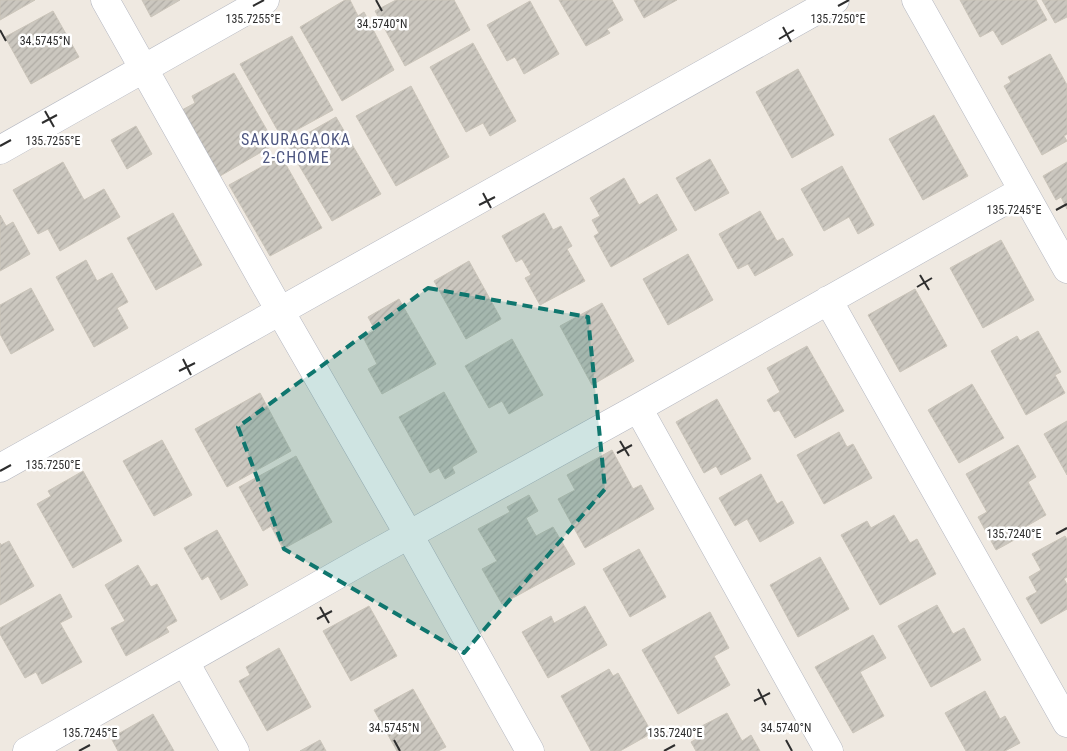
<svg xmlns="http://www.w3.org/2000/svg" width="1067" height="751" font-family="'Roboto Condensed',sans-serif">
	<defs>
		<pattern id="building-hatch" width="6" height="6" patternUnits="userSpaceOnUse" patternTransform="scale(1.25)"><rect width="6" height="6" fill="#cbc7bf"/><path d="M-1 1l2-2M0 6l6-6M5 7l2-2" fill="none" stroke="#afaba4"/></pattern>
	</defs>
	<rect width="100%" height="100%" fill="#efe9e1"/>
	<path fill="url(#building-hatch)" stroke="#cbc5ba" d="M0,0H35L0,20Z
		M142,0H180L151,17Z
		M345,0H350L358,16L364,12L394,70L342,101L300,27Z
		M396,0H454L470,30L405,66L375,11Z
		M559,0H612L623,20L607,29L610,33L586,46Z
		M634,0H677L644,18Z
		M960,0H1036L1047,20L1002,45L993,30L980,37Z
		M1042,0H1067V17L1055,23Z
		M530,1L559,54L524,74L515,57L507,61L487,25Z
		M53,11L79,57L31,84L5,37Z
		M292,36L333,110L282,138L240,64Z
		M473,43L516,121L490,136L483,123L466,132L430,67Z
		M1050,54L1067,85V134L1064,136L1067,141L1042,155L1004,86L1011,82L1008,77Z
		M798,69L834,135L792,158L756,92Z
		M234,73L275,144L215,179L182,110L195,103L192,96Z
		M411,86L449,157L396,186L356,116Z
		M934,115L968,176L923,200L889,139Z
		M336,117L381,194L332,221L287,145Z
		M136,126L152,154L127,169L111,140Z
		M281,156L322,228L270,256L229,185Z
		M710,159L729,193L695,211L676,178Z
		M63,162L84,200L104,189L120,217L60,251L48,229L38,234L13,190Z
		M1067,162V209L1061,197L1056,200L1043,176Z
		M842,166L874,225L858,234L849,217L824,231L801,189Z
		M624,178L639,205L657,194L677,230L611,267L594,236L599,233L592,220L600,216L590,198Z
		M760,211L777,241L783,238L793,255L755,276L748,264L738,269L719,234Z
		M173,213L202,265L156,290L127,238Z
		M544,213L553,230L561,226L572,246L567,249L585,281L540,305L525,278L531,275L522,259L516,262L502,236Z
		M0,215L6,226L13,222L30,254L0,271Z
		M1001,240L1034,300L983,328L950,268Z
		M688,254L713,300L668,325L643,279Z
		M86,260L97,281L112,273L128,302L117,308L128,328L94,347L56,277Z
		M469,261L501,319L466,339L434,281Z
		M31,288L54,330L11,354L0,334V305Z
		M915,289L947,346L900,372L868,315Z
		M399,299L436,364L382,394L368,369L377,364L363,337L375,330L368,317Z
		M602,303L634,361L592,385L560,326Z
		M1038,331L1061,372L1055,375L1065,393L1026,415L991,351L1017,336L1020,341Z
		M512,339L543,395L509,414L502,401L489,408L465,366Z
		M807,346L844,411L795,438L779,410L774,412L767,400L780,392L767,368Z
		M972,384L1004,438L959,463L928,410Z
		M444,392L477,452L452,467L455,473L445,479L439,468L430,473L399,417Z
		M260,393L291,451L227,487L195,429Z
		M717,399L751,459L721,475L716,466L704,473L676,422Z
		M1067,421V475L1044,434Z
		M839,432L847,447L853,444L872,478L824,504L797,455Z
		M162,440L192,495L154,516L123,461Z
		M1018,445L1036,477L1028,482L1046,515L1013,534L1016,539L996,550L978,517L987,512L966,474Z
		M612,450L633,489L641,485L654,509L585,548L558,499L575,490L567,475Z
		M296,456L332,522L283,549L271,526L263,531L239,487Z
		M83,471L122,541L73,568L37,504L51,496L48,491Z
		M761,474L777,504L782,501L794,523L760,542L747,519L735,526L719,498Z
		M529,495L538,511L526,518L536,536L553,527L575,564L502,604L482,569L497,561L478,529L510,512L507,507Z
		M894,515L910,543L917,539L936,574L880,605L841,535L867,521L871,528Z
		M217,530L248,585L221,600L208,576L202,580L184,548Z
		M1065,536L1067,539V577L1064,579L1067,584V609L1041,624L1026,598L1037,592L1029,577L1041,570L1032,554Z
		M9,541L34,586L0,605V543L1,545Z
		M639,549L666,597L630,617L603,569Z
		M820,557L849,609L798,637L770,585Z
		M138,565L151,587L157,584L177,621L166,627L169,632L126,656L111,628L125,621L105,585Z
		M60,594L72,617L60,623L82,662L42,684L36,672L25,678L0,634V628Z
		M937,605L953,634L964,628L981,660L931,687L898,626Z
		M369,606L397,656L351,681L323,631Z
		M585,606L607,645L548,678L522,632L551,616L554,623Z
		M710,612L729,648L714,656L730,685L678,714L642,650Z
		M873,635L886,658L860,672L884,716L853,733L815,667Z
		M279,648L311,707L267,731L239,681L250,675L246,667Z
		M609,669L613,676L618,673L652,733L620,751H591L561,696Z
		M413,689L446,747L438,751H397L374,710Z
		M985,691L1000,719L1005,716L1020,743L1005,751H966L945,713Z
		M727,713L742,741L751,735L760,751H696L691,742L698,738L694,730Z
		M153,714L174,751H118L111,738Z
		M320,740L326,751H300Z"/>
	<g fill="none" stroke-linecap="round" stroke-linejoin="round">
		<g stroke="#b4b7c1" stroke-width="29">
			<path id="street" d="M105,0L280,311
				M916,0L1067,269
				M0,150L265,0
				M828,300L1067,723
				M638,408L829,751
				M185,662L235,751
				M27,751L367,558L638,408L1022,191"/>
		</g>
		<g stroke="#b4b7c1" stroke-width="29">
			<path id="secondary" d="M280,311L409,535L530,751
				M0,468L835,0"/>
		</g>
		<use href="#street" stroke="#fff" stroke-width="28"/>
		<use href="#secondary" stroke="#fff" stroke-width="28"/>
	</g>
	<path fill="#0f766e" fill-opacity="0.2" stroke="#0f766e" stroke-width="4" stroke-dasharray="10 6" stroke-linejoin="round" d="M428,288L588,317L605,489L464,653L284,549L238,427Z"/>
	<path fill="none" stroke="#2e2e2e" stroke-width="2" d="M376,0L382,11M253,6L264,0M838,6L849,0M783,27L791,42M0,30L6,41M779,39L794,30M45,111L54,127M42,123L57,115M0,146L11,140M483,193L491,208M479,205L495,197M1056,210L1067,204M920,275L929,290M917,287L932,278M183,359L191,375M179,371L195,363M620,441L629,456M617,453L632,445M0,471L11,465M1056,534L1067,528M320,607L329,623M317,619L332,611M758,689L766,705M754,701L770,693M394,740L400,751M786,740L792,751M79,751L90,745M664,751L675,745"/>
	<g text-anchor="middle" stroke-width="5" stroke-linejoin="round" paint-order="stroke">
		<g font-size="16" letter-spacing="1" fill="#4d5680" stroke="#fff">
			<text x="296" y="145">SAKURAGAOKA<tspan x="296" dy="18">2-CHOME</tspan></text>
		</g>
	</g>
	<g font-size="12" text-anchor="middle" fill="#2e2e2e" stroke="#fff" stroke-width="5" stroke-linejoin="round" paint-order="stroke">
		<text x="253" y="23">135.7255°E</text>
		<text x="838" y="23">135.7250°E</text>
		<text x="382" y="28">34.5740°N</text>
		<text x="45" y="45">34.5745°N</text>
		<text x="53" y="145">135.7255°E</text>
		<text x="1014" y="214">135.7245°E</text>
		<text x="53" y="469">135.7250°E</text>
		<text x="1014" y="538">135.7240°E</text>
		<text x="394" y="732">34.5745°N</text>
		<text x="786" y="732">34.5740°N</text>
		<text x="90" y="737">135.7245°E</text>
		<text x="675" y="737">135.7240°E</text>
	</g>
</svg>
